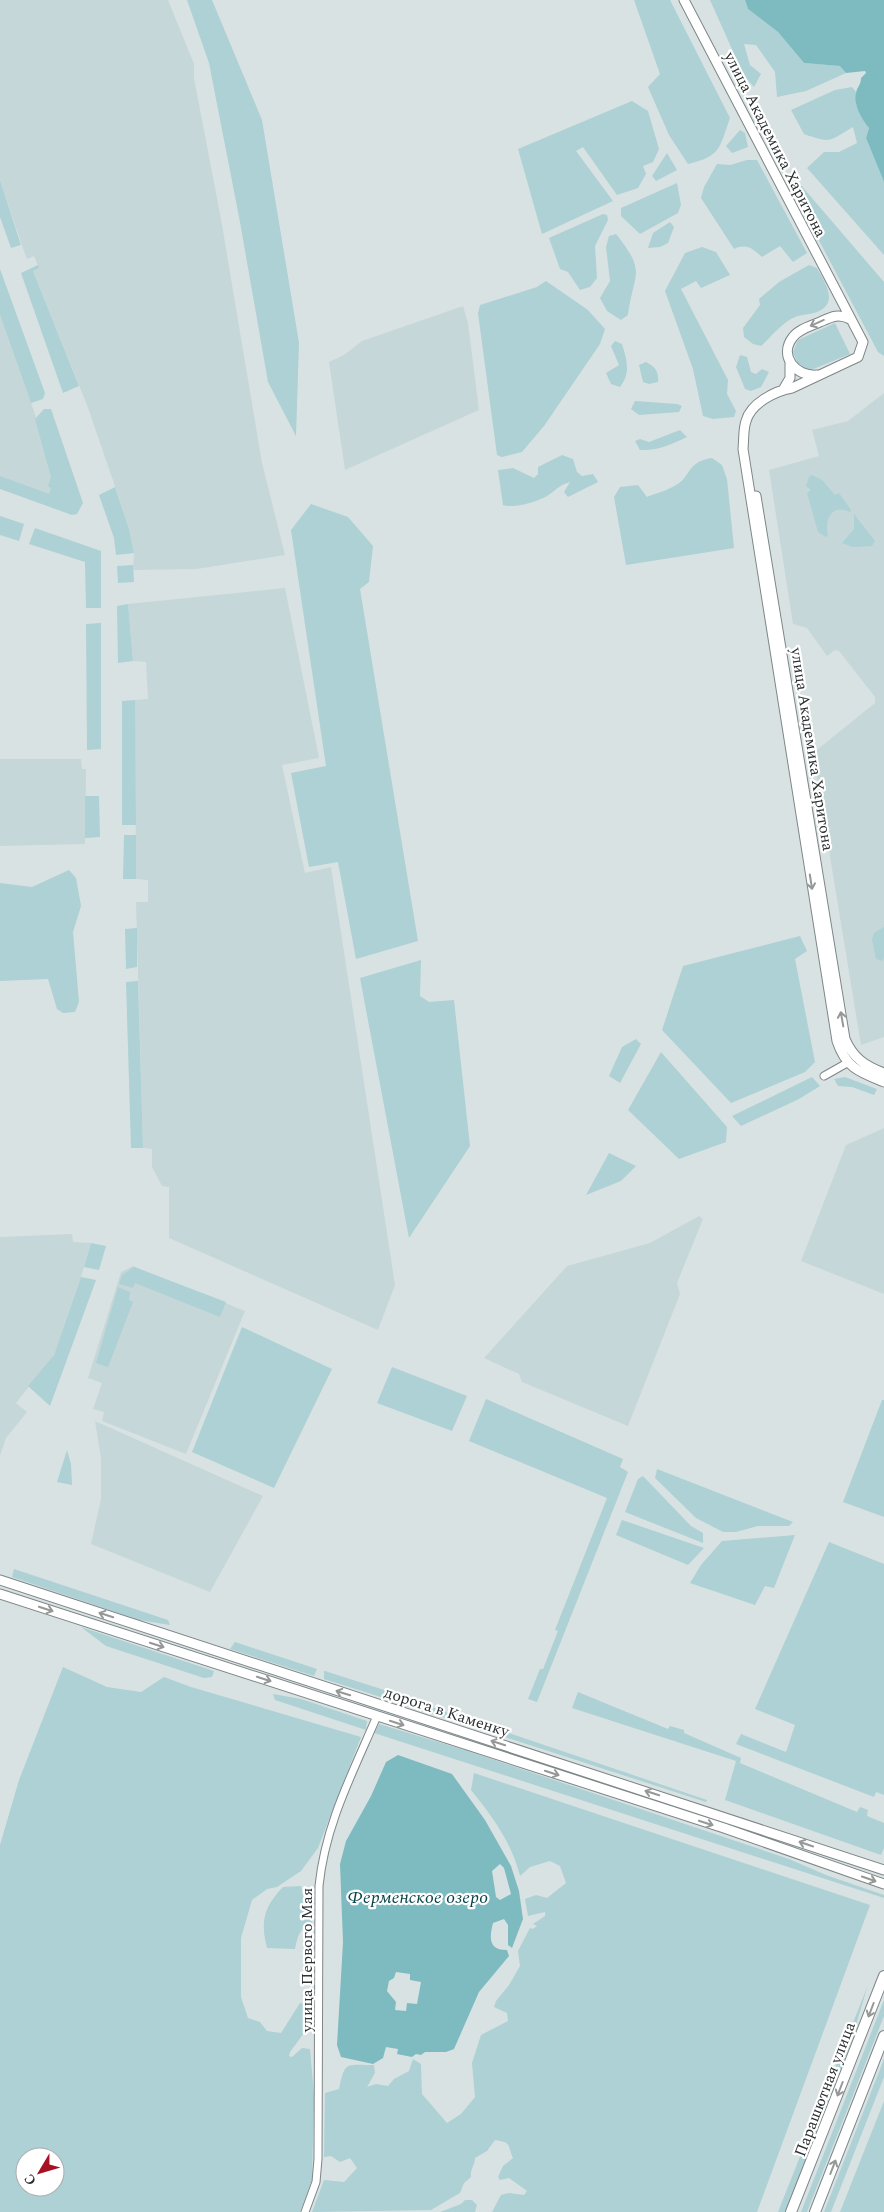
<svg xmlns="http://www.w3.org/2000/svg" width="884" height="2212" font-family="Spectral,serif">
	<rect width="100%" height="100%" fill="#d9e2e2"/>
	<path fill="#c5d7d9" d="M0,0H168L194,64V78L221,219L262,463L285,555L197,569L133,570L134,553L129,529L116,489L87,405L33,271L39,268L34,256L27,259L25,254L0,180Z
		M463,306L468,323L479,410L345,470L329,362L344,355L362,341Z
		M0,315L36,417L61,503L0,481Z
		M884,393V1037L861,1045L813,753L875,703V697L839,651L835,650L827,656L807,628L793,624L769,470L819,456L812,430L848,421Z
		M285,588L319,758L282,765L305,873L331,867L395,1285L378,1330L169,1238V1187L162,1186L152,1167V1149L143,1148L136,902H148V880L136,879L135,700L148,699L146,662L133,661L128,604Z
		M0,759H81L82,769H86L85,844L0,846Z
		M884,1128V1294L801,1261L846,1145Z
		M699,1216L703,1219L677,1283L680,1294L628,1426L522,1382L519,1374L484,1358L567,1266L650,1243Z
		M72,1234L73,1242L91,1243L81,1277L54,1355L16,1403L27,1412L6,1438L0,1456V1237Z
		M133,1266L245,1311L186,1454L102,1421L104,1412L93,1409L102,1383L88,1378L121,1272Z
		M95,1421L263,1496L210,1592L91,1544L101,1499V1458Z"/>
	<path fill="#add1d4" fill-rule="evenodd" d="M187,0H212L262,120L299,343L296,436L268,382L240,222L209,63Z
		M634,0H670L730,118C719,149 721,156 688,164L669,135L648,87L660,74Z
		M710,0H745L748,9L778,32L804,63L841,66L846,73L806,91L777,97L775,72L756,45L744,44L750,65L761,74L754,87L744,76Z
		M852,87L856,92V104L869,128L866,138L884,182V255L807,168L824,152H839L857,143L853,127C829,141 832,144 804,134L791,110L835,90Z
		M632,101L648,111L659,149L653,162L643,166L646,174L638,188L617,195L583,147L576,151L613,201L542,234L518,149Z
		M740,130L745,133L748,147L732,153L726,146Z
		M667,153L677,170L656,181L652,176Z
		M747,160H757L807,253L793,262L780,246L762,257C753,249 747,243 734,249L701,198L704,187L717,164L730,165Z
		M0,180L21,245L11,248L0,217Z
		M677,183L681,205L678,213L640,234L621,216V208Z
		M800,184L884,282V356L878,352L795,195Z
		M603,214L607,215L608,220L595,246L597,278L590,287L580,290L568,272L560,269L549,238Z
		M670,222L674,227L668,243L660,247L648,248L653,233Z
		M616,234C647,273 634,271 628,315L621,320L607,311L600,298L610,281L606,247L609,236Z
		M702,247L716,252L730,275L701,288L696,281L681,289L728,380L727,394L736,411L734,417L713,419L703,416L693,369L665,291L685,253Z
		M38,265L39,268L33,271L79,386L63,393L21,273Z
		M809,265L817,268C824,281 840,303 817,312C809,315 799,314 791,319C780,325 770,338 761,346L753,344L744,337L743,328L760,305L759,299L779,282Z
		M0,269L45,393L43,399L31,403L0,315Z
		M546,281L588,310L605,329L600,344L544,426L522,452L502,457L497,455L478,313L480,305L537,287Z
		M835,323L850,354L811,370L798,365L793,352L798,340Z
		M615,341L622,344C627,360 631,373 620,387L611,384L606,373L619,365L611,346Z
		M740,355L747,357L751,372L756,374L762,369L769,372L761,387L751,391L745,389L736,367Z
		M646,362C655,367 659,371 658,382L649,384L643,382L639,365Z
		M635,401L677,404L682,406L679,412L639,415L631,409Z
		M44,409H51L83,503L77,514L72,515L0,489V476L49,494L51,488L48,486L51,477L35,419Z
		M680,430L687,437C672,444 658,451 640,450L635,441L640,439L649,442Z
		M562,455L573,459L577,472L582,476L593,474L598,482L568,497L564,492L570,482C560,485 558,488 550,494C541,501 514,509 503,505L498,470L513,468L534,478L538,474V467Z
		M712,458L722,465L727,479L734,548L626,565L614,497L620,487L638,485L647,497C656,493 667,491 676,485C691,477 686,462 712,458Z
		M812,475L822,480L835,495L839,493L851,510L850,512C832,503 824,519 828,535L826,537L818,532L807,493L811,490L806,486L809,477Z
		M115,487L129,529L134,553L116,555L114,538L99,495Z
		M311,504L348,517L373,546L369,582L360,589L418,941L356,959L338,862L309,867L291,773L326,766L291,530Z
		M854,514L875,541L872,546L853,547L842,543L854,529Z
		M0,516L24,524L19,541L0,535Z
		M35,528L101,551V608H86L85,562L29,544Z
		M133,565L134,582L118,583L117,566Z
		M128,604L133,661L118,663L117,606Z
		M101,623V749L87,750L86,624Z
		M135,700L136,825H122V701Z
		M85,796H99L100,837L85,838Z
		M124,835H136V879H123Z
		M69,870L76,878L81,906L73,932L79,1002L75,1012L63,1013L57,1009L48,979L0,981V883L32,887Z
		M884,927V957L883,961L876,959L872,939L874,933Z
		M137,928V967L126,969L125,929Z
		M800,936L807,951L795,959L815,1062L805,1072L731,1103L662,1030L683,966Z
		M421,960L420,996L429,1002L454,1000L470,1146L409,1238L360,978Z
		M138,981L143,1148H131L126,982Z
		M636,1039L641,1044L620,1083L609,1076L622,1047Z
		M661,1052L727,1127L726,1142L679,1159L628,1110Z
		M812,1077L820,1086L799,1099L741,1126L732,1116Z
		M845,1077L877,1089L874,1095L852,1087L838,1086L834,1079Z
		M609,1153L636,1166L621,1181L586,1195Z
		M91,1243L106,1246L99,1270L84,1267Z
		M134,1267L226,1302L220,1317L135,1283L133,1288L119,1284L122,1275Z
		M81,1277L96,1280L50,1406L28,1386L54,1355Z
		M118,1287L130,1292L129,1300L133,1302L108,1367L96,1363Z
		M242,1327L332,1369L274,1488L192,1452Z
		M392,1367L467,1396L452,1431L377,1403Z
		M486,1399L623,1459L620,1467L628,1472L537,1702L528,1699L540,1669H543L558,1631L555,1630L607,1498L469,1441Z
		M882,1400H884V1517L843,1502Z
		M67,1450L71,1464L72,1485L57,1482Z
		M657,1469L793,1522L789,1526H758L736,1532H723L696,1518L655,1478Z
		M643,1476L691,1526L703,1533V1543L625,1512L638,1479Z
		M622,1520L704,1548L688,1565L616,1535Z
		M795,1535L774,1588L765,1586L755,1605L690,1583L701,1565L722,1541Z
		M829,1542L884,1564V1795L876,1792L874,1797L736,1744L741,1734L786,1752L795,1725L755,1709Z
		M14,1569L168,1620L170,1625L139,1620L12,1577Z
		M81,1627L214,1671L212,1677L204,1678L106,1646Z
		M235,1642L317,1669L314,1676L230,1649Z
		M63,1667L107,1687L141,1692L164,1677L191,1687L361,1737L318,1848L301,1871L277,1887L267,1889L252,1900L241,1938V1997L248,2018L260,2022L267,2031L281,2033L300,2003H309L304,2033L290,2052L289,2056L292,2057L302,2048L310,2049L314,2095L312,2180L300,2212H0V1845L19,1780ZM25,2157H55V2187H25Z
		M324,1671H325L406,1697L403,1704L324,1679Z
		M578,1692L668,1729L670,1726L684,1730V1733L741,1758L740,1763L857,1812L860,1807L868,1810L867,1816L884,1823V1848L881,1855L725,1800L736,1761L572,1708Z
		M273,1694L301,1699L367,1721L366,1730L275,1700Z
		M417,1702L707,1800L706,1802L415,1708Z
		M379,1724L468,1751L789,1859L826,1875L884,1895V1898L374,1733Z
		M474,1773L870,1905L757,2212H492L501,2195L509,2193L524,2195L527,2191L509,2178L500,2180L498,2177L503,2166L513,2158C507,2144 512,2143 495,2140L487,2151L475,2158C475,2165 470,2169 471,2177L464,2183L460,2193L431,2210L312,2212L324,2180L344,2182L357,2168L350,2158L340,2162L331,2156L324,2157L325,2093L339,2089C345,2060 346,2065 374,2065L375,2073L367,2087L376,2084L388,2086L394,2079L409,2071L413,2059L421,2064L422,2094L447,2123L461,2114L475,2097L472,2063L481,2035L508,2021L507,2013L494,2007L496,2001L509,1985L520,1966L518,1951L530,1928L533,1929L537,1926L533,1924L545,1916V1912L528,1916L525,1899L536,1895L547,1898L566,1883L560,1866L550,1861L530,1867L520,1876C512,1843 492,1816 471,1790Z
		M301,1886L304,1900L314,1903L312,1923C299,1928 298,1936 295,1949L267,1948C260,1921 264,1907 283,1887Z
		M868,1985L849,2048L785,2212H778Z
		M884,2000V2016L807,2212H801Z
		M884,2059V2077L831,2212H824Z
		M884,2101V2212H840Z
		M465,2200H472L477,2205L475,2212H440L461,2204Z"/>
	<path fill="#7dbbc1" fill-rule="evenodd" d="M745,0H884V182L866,138L869,128C862,119 853,105 856,93C857,87 861,85 861,78L866,73L865,71L846,73L840,66L804,63L778,32L748,9Z
		M398,1755L452,1774L485,1820L511,1866L519,1891L523,1919L512,1948L508,1945V1925L504,1919L493,1923C489,1939 489,1950 507,1950L509,1956L479,1992L454,2049L446,2052H425L421,2055L416,2054L412,2057L397,2054L398,2049L386,2047L383,2058L373,2064L341,2057L337,2045L343,1942L340,1864L346,1841L371,1796L386,1762ZM500,1864L504,1868L511,1894L500,1900L496,1897L492,1871ZM396,1972L410,1974V1980L421,1982L417,2004L407,2003L406,2011L395,2010L396,2002L387,1991L389,1981L394,1978Z"/>
	<g fill="none" stroke-linecap="round" stroke-linejoin="round">
		<g stroke="#7e8687" stroke-width="9">
			<path id="minor" d="M824,1076L847,1063
				M305,2212L316,2182L318,2159L319,1886C325,1825 353,1772 377,1716"/>
		</g>
		<g stroke="#7e8687" stroke-width="11">
			<path id="tertiary" d="M684,0L863,342L858,357L792,388C775,391 751,403 746,421C743,430 744,440 743,449L837,1041C846,1068 859,1072 884,1082
				M817,375C796,377 778,356 793,337C799,329 811,326 820,322C831,317 838,313 850,319
				M783,390L790,378V364
				M756,496L845,1039C853,1058 865,1066 884,1073"/>
		</g>
		<g stroke="#7e8687" stroke-width="11">
			<path id="secondary" d="M0,1580L884,1870
				M0,1594L724,1828L884,1884"/>
		</g>
		<g stroke="#7e8687" stroke-width="12">
			<path id="primary" d="M791,2212L884,1976
				M815,2212L884,2036"/>
		</g>
		<use href="#minor" stroke="#fff" stroke-width="7"/>
		<use href="#tertiary" stroke="#fff" stroke-width="9"/>
		<use href="#secondary" stroke="#fff" stroke-width="9"/>
		<use href="#primary" stroke="#fff" stroke-width="10"/>
	</g>
	<defs><path id="oneway-shaft" d="M-6 0H5M1.5-3L5.5 0L1.5 3" fill="none" stroke-width="1.6" stroke-linecap="round" stroke-linejoin="round" transform="scale(1.25)"/></defs>
	<g stroke="#969898">
		<use href="#oneway-shaft" transform="translate(817 323) rotate(156)"/>
		<use href="#oneway-shaft" transform="translate(811 882) rotate(81)"/>
		<use href="#oneway-shaft" transform="translate(842 1019) rotate(-100)"/>
		<use href="#oneway-shaft" transform="translate(46 1609) rotate(18)"/>
		<use href="#oneway-shaft" transform="translate(106 1615) rotate(-162)"/>
		<use href="#oneway-shaft" transform="translate(157 1645) rotate(18)"/>
		<use href="#oneway-shaft" transform="translate(264 1679) rotate(18)"/>
		<use href="#oneway-shaft" transform="translate(343 1693) rotate(-163)"/>
		<use href="#oneway-shaft" transform="translate(397 1723) rotate(18)"/>
		<use href="#oneway-shaft" transform="translate(498 1743) rotate(-162)"/>
		<use href="#oneway-shaft" transform="translate(552 1773) rotate(18)"/>
		<use href="#oneway-shaft" transform="translate(652 1793) rotate(-162)"/>
		<use href="#oneway-shaft" transform="translate(706 1823) rotate(18)"/>
		<use href="#oneway-shaft" transform="translate(806 1844) rotate(-161)"/>
		<use href="#oneway-shaft" transform="translate(869 1879) rotate(19)"/>
		<use href="#oneway-shaft" transform="translate(871 2010) rotate(111)"/>
		<use href="#oneway-shaft" transform="translate(840 2089) rotate(111)"/>
		<use href="#oneway-shaft" transform="translate(833 2167) rotate(-69)"/>
	</g>
	<g text-anchor="middle" stroke-width="4.5" stroke-linejoin="round" paint-order="stroke">
		<g font-size="16" fill="#2c3030" stroke="#fff">
			<text transform="translate(776 144) rotate(63)" y="6">улица Академика Харитона</text>
			<text transform="translate(813 749) rotate(81)" y="6">улица Академика Харитона</text>
			<text transform="translate(447 1711) rotate(18)" y="6">дорога в Каменку</text>
			<text transform="translate(306 1960) rotate(-90)" y="6">улица Первого Мая</text>
			<text transform="translate(824 2089) rotate(-69)" y="6">Парашютная улица</text>
		</g>
		<g font-size="18" font-style="italic" fill="#074348" stroke="#fff">
			<text x="418" y="1903">Ферменское озеро</text>
		</g>
	</g>
	<g transform="translate(40 2172) rotate(232)"><circle r="24" fill="#ffffff" stroke="#abacac"/>
	<path d="M0-4L9 19L0 12L-9 19Z" fill="#a81023"/>
	<text y="-8" font-size="14" font-weight="bold" text-anchor="middle" fill="#2c3030">С</text>
	</g>
</svg>
